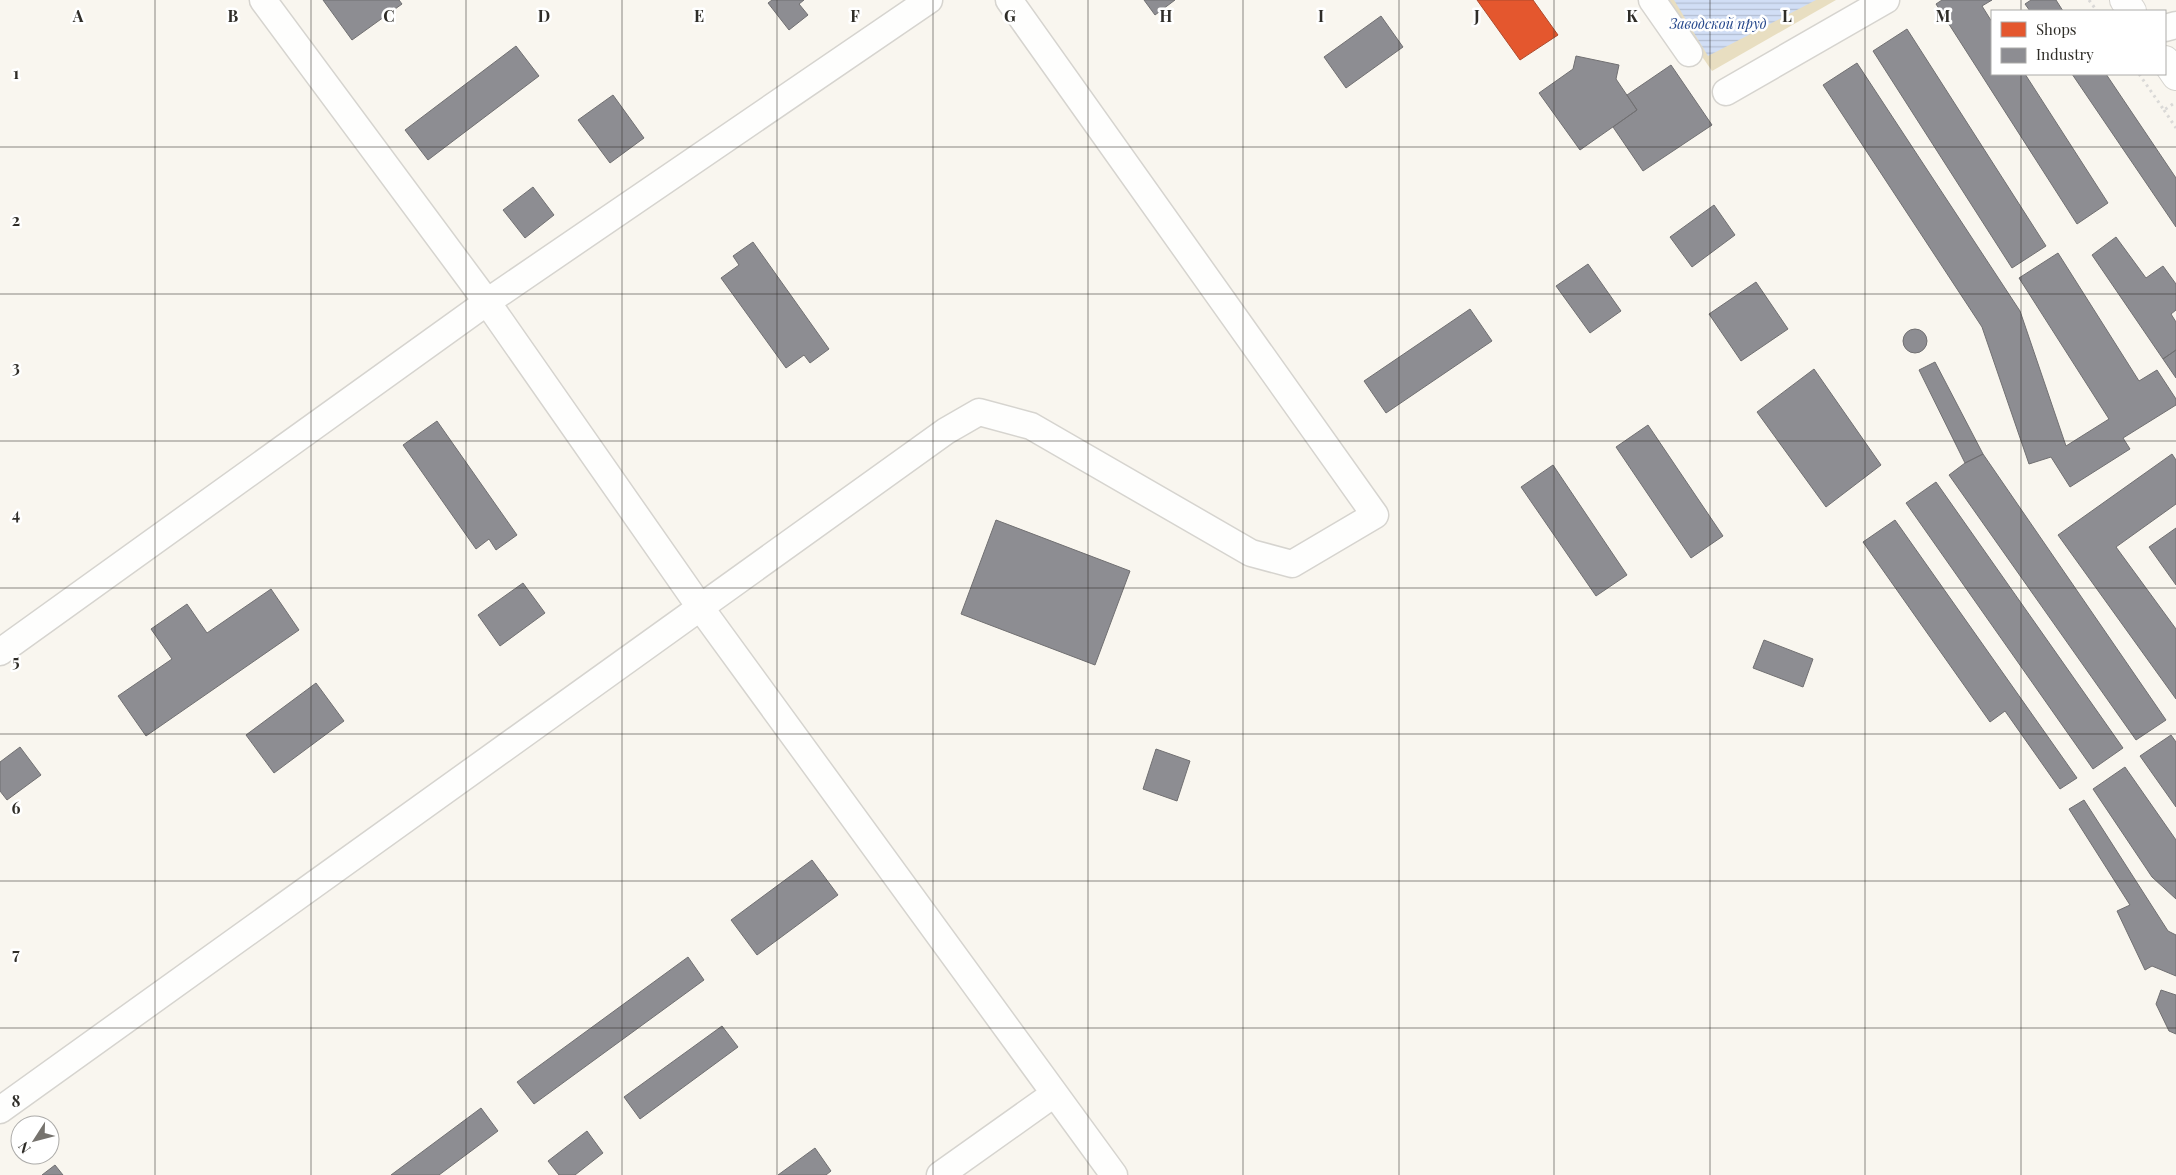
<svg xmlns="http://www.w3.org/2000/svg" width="2176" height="1175" font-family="'Playfair Display',serif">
	<defs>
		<pattern id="water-rules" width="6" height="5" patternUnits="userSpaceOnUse" patternTransform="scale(1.25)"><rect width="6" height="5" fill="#d1def5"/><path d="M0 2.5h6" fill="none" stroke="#b4bfd2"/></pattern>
	</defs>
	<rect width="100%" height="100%" fill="#f9f6ef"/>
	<path fill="#e8dec1" d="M1663,0H1836L1712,71Z"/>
	<path fill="url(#water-rules)" d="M1674,0H1816L1708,56Z"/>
	<path fill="#e4572e" stroke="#ae4a2c" d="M1477,0H1533L1558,35L1520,60Z"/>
	<path fill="#8d8d92" stroke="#717072" d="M323,0H399L402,4L352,40Z
		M772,0H804L799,4L808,15L789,30L768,3Z
		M1144,0H1175L1155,15Z
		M1942,0H1992L1982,6L1992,22V74H2025L2108,203L2077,224L1936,4Z
		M2031,0H2056L2063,11H2030L2025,4Z
		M1381,16L1403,47L1346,88L1324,57Z
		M1907,29L2046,246L2012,268L1873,51Z
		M516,46L539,76L428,160L405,130Z
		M1576,56L1619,65L1616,79L1637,110L1580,150L1539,93L1573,69Z
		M1857,63L2020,311L2066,446L2109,419L2019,278L2058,253L2139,381L2157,370L2176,399V405L2123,438L2130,449L2070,487L2051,457L2029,464L1982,327L1823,85Z
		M1671,65L1712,125L1643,171L1613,127L1637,110L1627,95Z
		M2072,74H2106L2176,178V227Z
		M613,95L644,138L610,163L578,120Z
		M533,187L554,215L525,238L503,210Z
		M1714,205L1735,235L1692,267L1670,237Z
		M2116,237L2146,278L2163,266L2176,284V310L2171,314L2176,322V350L2163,359L2092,255Z
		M753,242L829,349L810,363L804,355L786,368L721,278L739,265L733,256Z
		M1588,264L1621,311L1590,333L1556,286Z
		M1756,282L1788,329L1741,361L1709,314Z
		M1470,309L1492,341L1386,413L1364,381Z
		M1903 341a12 12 0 1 1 24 0a12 12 0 1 1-24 0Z
		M2176,350V378L2163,359Z
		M1935,362L1983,454L1965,463L1919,370Z
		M1814,369L1881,465L1826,507L1757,412Z
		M437,421L517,535L496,550L489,539L476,549L403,445Z
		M1648,425L1723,536L1691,558L1616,447Z
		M1983,454L2166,720L2136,740L1949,475L1965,463Z
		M2172,454L2176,460V504L2116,547L2176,629V699L2058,535Z
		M1553,465L1627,575L1596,596L1521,487Z
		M1936,482L2123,748L2093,769L1906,503Z
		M996,520L1130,571L1095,665L961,614Z
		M1895,520L2077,778L2060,789L2005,711L1990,722L1863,542Z
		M2176,528V585L2149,547Z
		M523,583L545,613L500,646L478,615Z
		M271,589L299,630L146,736L118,696L172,659L151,629L187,604L207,633Z
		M1764,640L1813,659L1803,687L1753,668Z
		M316,683L344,721L274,773L246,735Z
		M2171,735L2176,742V807L2140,756Z
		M20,747L41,775L7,800L0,791V762Z
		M1156,749L1190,761L1177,801L1143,789Z
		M2125,767L2176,840V899L2152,877L2093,789Z
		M2084,800L2168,931L2176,935V976L2152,966L2145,970L2117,911L2130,905L2069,809Z
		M812,860L838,895L757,955L731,920Z
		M688,957L704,980L534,1104L517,1082Z
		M2161,990L2176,995V1034L2169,1031L2156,1004Z
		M722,1026L738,1047L640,1119L624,1097Z
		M481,1108L498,1131L439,1175H391Z
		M587,1131L603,1153L575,1175H559L548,1161Z
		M815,1148L831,1171L826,1175H778Z
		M55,1165L63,1175H42Z"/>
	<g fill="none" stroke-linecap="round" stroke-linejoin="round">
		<g stroke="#d6d4cf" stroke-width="29">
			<path id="minor" d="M263,0L487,302L700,607L1114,1175
				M1652,0L1689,53
				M2165,28L2176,25
				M1726,92L1886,0
				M0,652L487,302L929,0
				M0,1110L946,431L979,412L1031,426L1251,553L1292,564L1375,515L1009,0
				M940,1175L1054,1094"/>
		</g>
		<g stroke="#d6d4cf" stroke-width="30">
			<path id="major" d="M2124,0L2132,11
				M2165,60L2176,76"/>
		</g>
		<path stroke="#dad9d7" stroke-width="3" stroke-dasharray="2.5 4" stroke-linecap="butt" d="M2089,0L2097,11
			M2139,74L2164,110L2176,102
			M2164,110L2176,128"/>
		<use href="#minor" stroke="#fefefd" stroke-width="26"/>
		<use href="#major" stroke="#fefefd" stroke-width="28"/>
	</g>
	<path fill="none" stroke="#2f2d28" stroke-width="1" stroke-opacity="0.55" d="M155,0V1175M311,0V1175M466,0V1175M622,0V1175M777,0V1175M933,0V1175M1088,0V1175M1243,0V1175M1399,0V1175M1554,0V1175M1710,0V1175M1865,0V1175M2021,0V11M2021,74V1175M0,147H2176M0,294H2176M0,441H2176M0,588H2176M0,734H2176M0,881H2176M0,1028H2176"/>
	<g text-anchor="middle" stroke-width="5" stroke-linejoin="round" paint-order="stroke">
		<g font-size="14" font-style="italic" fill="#25478b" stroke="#fff">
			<text x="1718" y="29">Заводской пруд</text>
		</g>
	</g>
	<g font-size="16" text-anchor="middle" font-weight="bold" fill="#2f2d28" stroke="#fff" stroke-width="5" stroke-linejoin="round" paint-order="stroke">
		<text x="78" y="22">A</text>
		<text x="233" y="22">B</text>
		<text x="389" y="22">C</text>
		<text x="544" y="22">D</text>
		<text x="699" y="22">E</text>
		<text x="855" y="22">F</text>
		<text x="1010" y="22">G</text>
		<text x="1166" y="22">H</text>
		<text x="1321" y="22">I</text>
		<text x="1477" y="22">J</text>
		<text x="1632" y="22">K</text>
		<text x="1787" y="22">L</text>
		<text x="1943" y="22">M</text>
		<text x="16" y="79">1</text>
		<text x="16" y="226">2</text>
		<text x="16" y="373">3</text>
		<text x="16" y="520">4</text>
		<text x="16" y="667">5</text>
		<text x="16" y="814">6</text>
		<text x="16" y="960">7</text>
		<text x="16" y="1107">8</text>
	</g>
	<rect x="1991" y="10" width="175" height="65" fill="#ffffff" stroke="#acaba9"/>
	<rect x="2001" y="22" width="25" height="15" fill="#e4572e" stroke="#acaba9"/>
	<text x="2036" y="35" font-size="15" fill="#2f2d28">Shops</text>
	<rect x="2001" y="48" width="25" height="15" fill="#8d8d92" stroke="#acaba9"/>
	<text x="2036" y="60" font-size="15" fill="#2f2d28">Industry</text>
	<g transform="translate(35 1140) rotate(234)"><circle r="24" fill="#ffffff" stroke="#acaba9"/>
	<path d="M0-4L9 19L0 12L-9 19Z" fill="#76736e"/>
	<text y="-8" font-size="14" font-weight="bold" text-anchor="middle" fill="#2f2d28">N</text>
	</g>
</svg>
